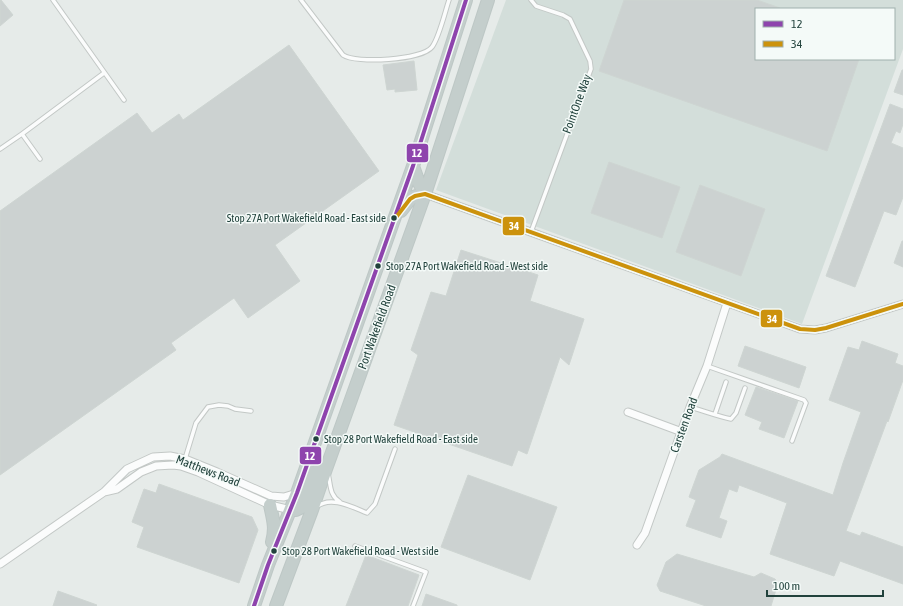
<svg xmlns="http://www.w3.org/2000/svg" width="903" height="606" font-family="'Asap Condensed',sans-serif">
	<rect width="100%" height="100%" fill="#e6ebe9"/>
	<path fill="#d3deda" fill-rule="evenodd" d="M506,0H903V49L802,324L436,190ZM756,9H894V59H756Z"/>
	<path fill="#ccd2d1" stroke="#ced5d2" d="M0,0H1L13,15L0,26Z
		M624,0H757L780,8V9H756V59H859L827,151L599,71Z
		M289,45L379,171L275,245L300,281L248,318L234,298L171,343L176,350L0,475V211L137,113L152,133L179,114L183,120Z
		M414,61L417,90L395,92V89L387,90L383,65Z
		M902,70H903V95L894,92Z
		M890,104L903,109V124L900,133L896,131L891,143L903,148V197L896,215L884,211L855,287L826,276Z
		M609,162L680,187L662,238L591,213Z
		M700,185L765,209L741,276L676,252Z
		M902,241H903V267L894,263Z
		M461,250L538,275L530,301L584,319L569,365L560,357L527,454L518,450L512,466L394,425L418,355L411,350L431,292L446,296Z
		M862,341L898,354L895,363L903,366V380L888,422L887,421L846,531L860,536L862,532L903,547V584L840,561L834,576L770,554L787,503L739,485L737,492L729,489L719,518L727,521L721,538L686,526L696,500L689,497L699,470L720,457L722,454L833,495L843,463L861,412L829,400L848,347L859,350Z
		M745,346L806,367L799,388L738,366Z
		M756,387L798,401L784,438L759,429L762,422L745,415Z
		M468,475L557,507L530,580L441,547Z
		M159,484L252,517L258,530L239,583L137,547L144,527L132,522L144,489L156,493Z
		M677,554L754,577L761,573L775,579L778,583L771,606H706L660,591L657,585L666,562Z
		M366,555L419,575L408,606H346Z
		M58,591L97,605L96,606H53Z
		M426,594L457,605V606H422Z"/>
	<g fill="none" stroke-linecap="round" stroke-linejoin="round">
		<g stroke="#c3c8c6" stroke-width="5.5">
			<path id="service" d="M53,0L124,100
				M301,0L343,55C356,64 422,60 432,47C439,38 445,12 449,0
				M531,0L536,6L563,15L570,19L590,61L591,69L531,232
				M0,149L22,134
				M40,159L22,134L104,73
				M707,366L804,400L806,403L792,441
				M690,407C704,411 717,416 731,419L736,413L745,388
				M715,414L726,382
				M181,466L185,459L196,423L208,407L219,405L228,406L235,409L251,411
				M328,474C331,485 329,495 340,502
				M316,507C331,495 352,507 367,513L375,504L395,449
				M355,546L426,572L413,606"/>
		</g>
		<g stroke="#c3c8c6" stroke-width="9">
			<path id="minor" d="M425,194L800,329L815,330L826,328L903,304
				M628,412L682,432
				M104,492L117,489L141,472L156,466L173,465L181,466L198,472L270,505L291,510
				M637,545L645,533L690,407L707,366L727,303
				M0,564L104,492L127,469L153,457L170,456L185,459L217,472L271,496L284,497L297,493"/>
		</g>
		<g stroke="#bdc7c5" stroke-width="14">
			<path id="trunk" d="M413,166L419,183L425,194
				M401,211C411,199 408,197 425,194
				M270,505C273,520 276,527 272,542
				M291,510H296L302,507L318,470
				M254,606L268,565L297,493L413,166L466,0
				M276,606L312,510L326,469L425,194L488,0"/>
		</g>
		<use href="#service" stroke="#fbfcfc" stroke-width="3.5"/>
		<use href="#minor" stroke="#fbfcfc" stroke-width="7"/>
		<use href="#trunk" stroke="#c4cecc" stroke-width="12"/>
		<g stroke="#f4faf8" stroke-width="7">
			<path id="bus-1" d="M254,606L268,565L297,493L413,166L466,0"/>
		</g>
		<g stroke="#f4faf8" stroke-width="7">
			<path id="bus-2" d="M394,220L410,199L415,196L425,194L800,329L815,330L826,328L903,304"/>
		</g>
		<use href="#bus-1" stroke="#8e44ad" stroke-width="4"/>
		<use href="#bus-2" stroke="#cc920c" stroke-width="4"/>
	</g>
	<g fill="#21423c" stroke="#f4faf8" stroke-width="1.5">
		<circle cx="394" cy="218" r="3.5"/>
		<circle cx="378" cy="266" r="3.5"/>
		<circle cx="316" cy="439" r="3.5"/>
		<circle cx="274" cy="551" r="3.5"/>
	</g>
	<g text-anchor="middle" stroke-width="3" stroke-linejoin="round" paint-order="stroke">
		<g font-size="11" fill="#21423c" stroke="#f4faf8" text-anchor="start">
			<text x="386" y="222" text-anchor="end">Stop 27A Port Wakefield Road - East side</text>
			<text x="386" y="270">Stop 27A Port Wakefield Road - West side</text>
			<text x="324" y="443">Stop 28 Port Wakefield Road - East side</text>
			<text x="282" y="555">Stop 28 Port Wakefield Road - West side</text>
		</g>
		<g font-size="12" fill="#21423c" stroke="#f4faf8">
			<text transform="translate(577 104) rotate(-70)" y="4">PointOne Way</text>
			<text transform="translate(377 327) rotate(-70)" y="4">Port Wakefield Road</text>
			<text transform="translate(684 425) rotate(-70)" y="4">Carsten Road</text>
			<text transform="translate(208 471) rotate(21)" y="4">Matthews Road</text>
		</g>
	</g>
	<g stroke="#f4faf8" stroke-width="1.5">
		<rect x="406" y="143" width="23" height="20" rx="4" fill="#8e44ad"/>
		<rect x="502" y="216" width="23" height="20" rx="4" fill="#cc920c"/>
		<rect x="760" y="309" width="23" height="19" rx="4" fill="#cc920c"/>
		<rect x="299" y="446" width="23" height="19" rx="4" fill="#8e44ad"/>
	</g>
	<g font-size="11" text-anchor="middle" font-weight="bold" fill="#fff">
		<text x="417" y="157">12</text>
		<text x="514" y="230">34</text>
		<text x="772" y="323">34</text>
		<text x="310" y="460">12</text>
	</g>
	<rect x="755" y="8" width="140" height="52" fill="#f4faf8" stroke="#a0b0ad"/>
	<rect x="763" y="21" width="20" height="6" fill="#8e44ad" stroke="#a0b0ad"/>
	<text x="791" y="28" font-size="12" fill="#21423c">12</text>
	<rect x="763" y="41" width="20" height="6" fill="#cc920c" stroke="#a0b0ad"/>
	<text x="791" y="48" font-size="12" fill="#21423c">34</text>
	<path d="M767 590v6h116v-6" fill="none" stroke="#21423c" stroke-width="2"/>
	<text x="773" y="590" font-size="12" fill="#21423c" stroke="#f4faf8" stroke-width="3" paint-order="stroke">100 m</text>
</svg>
